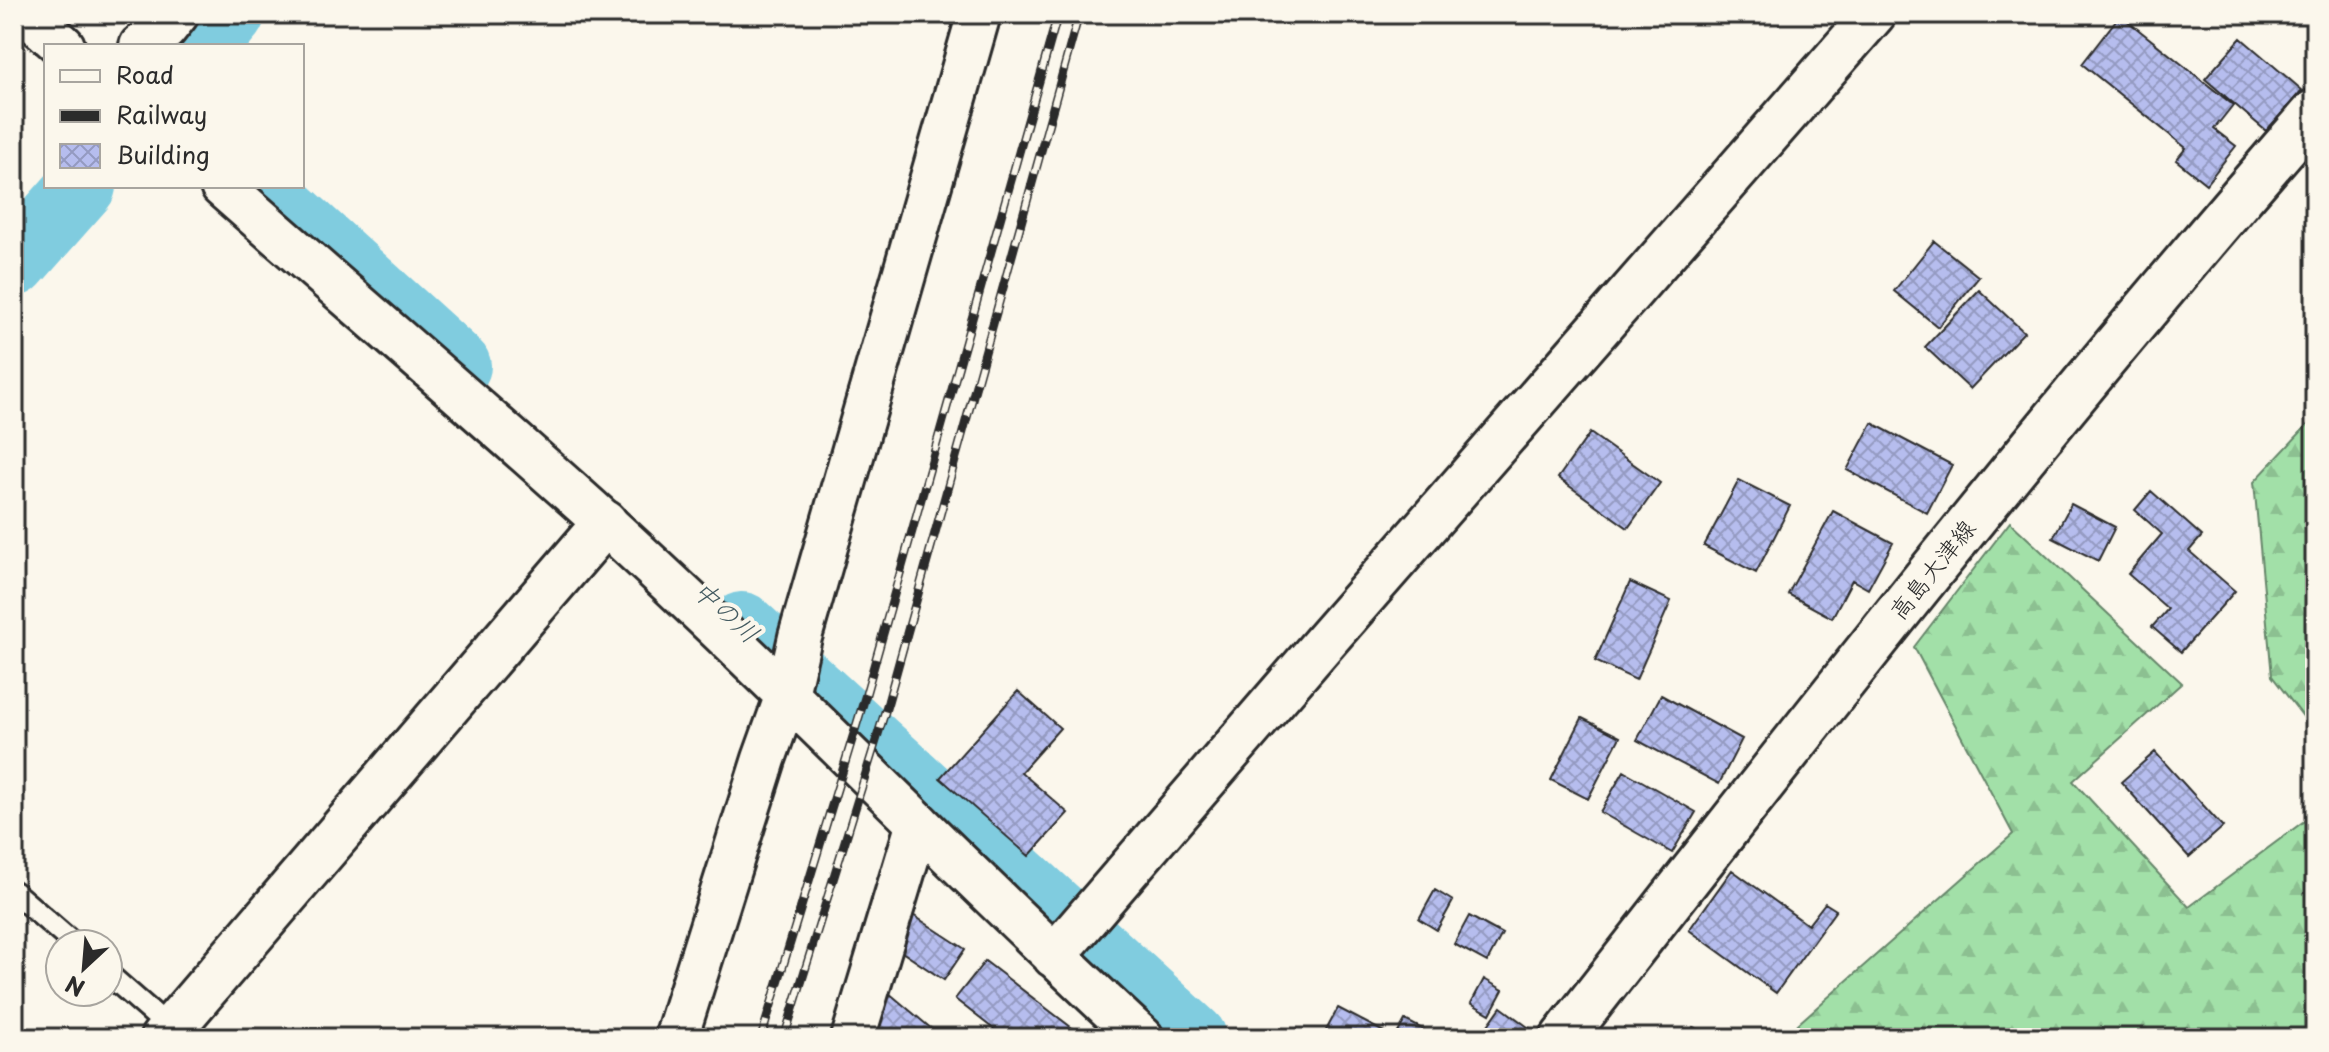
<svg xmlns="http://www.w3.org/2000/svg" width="2329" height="1052" font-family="'Playpen Sans','Klee One',sans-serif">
	<defs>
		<pattern id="forest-firs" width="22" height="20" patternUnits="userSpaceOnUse" patternTransform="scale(2)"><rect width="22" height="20" fill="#a2e0a8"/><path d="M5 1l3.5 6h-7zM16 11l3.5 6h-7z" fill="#8cc091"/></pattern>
		<pattern id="building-cross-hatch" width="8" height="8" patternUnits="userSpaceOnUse" patternTransform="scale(2)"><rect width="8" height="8" fill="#b6bdee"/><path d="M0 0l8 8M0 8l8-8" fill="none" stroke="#949ac1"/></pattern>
	</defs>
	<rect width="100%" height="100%" fill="#fbf7ec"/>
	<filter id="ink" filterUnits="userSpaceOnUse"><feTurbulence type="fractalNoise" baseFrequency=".0125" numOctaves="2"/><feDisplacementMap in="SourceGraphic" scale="16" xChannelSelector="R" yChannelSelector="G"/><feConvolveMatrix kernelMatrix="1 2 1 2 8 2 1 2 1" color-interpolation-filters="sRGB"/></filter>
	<g filter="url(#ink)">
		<path fill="url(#forest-firs)" stroke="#66866a" stroke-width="2" d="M2315,417V732L2272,676L2254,482Z
			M2010,522L2182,683L2073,781L2189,907L2315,813V1038H1782L2013,834L1914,647Z"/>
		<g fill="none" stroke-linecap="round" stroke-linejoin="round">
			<path stroke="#80ccdf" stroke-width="68" d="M204,46L231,14
				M259,186L457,366
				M14,263L82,186
				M742,626L1193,1038"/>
		</g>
		<path fill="url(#building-cross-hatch)" stroke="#2b2b2b" stroke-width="2" d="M2120,15L2233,105L2214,129L2236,146L2206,184L2176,160L2186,148L2082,64Z
			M2241,38L2302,90L2266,131L2205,79Z
			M1934,241L1979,277L1938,327L1894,291Z
			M1979,290L2024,332L1970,389L1925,347Z
			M1872,423L1952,465L1927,513L1847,470Z
			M1590,433L1660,483L1628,528L1558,478Z
			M1739,480L1790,506L1756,573L1704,546Z
			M2151,491L2202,536L2189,551L2235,591L2181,652L2152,627L2168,609L2128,574L2162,534L2135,510Z
			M2071,504L2115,527L2098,561L2053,538Z
			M1833,511L1893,543L1868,589L1852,580L1832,618L1788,594Z
			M1630,582L1671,601L1636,680L1595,661Z
			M1018,691L1060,728L1021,772L1068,813L1029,856L940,778Z
			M1661,695L1742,739L1719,784L1637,740Z
			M1582,718L1620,737L1588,799L1551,780Z
			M2155,752L2223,827L2189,857L2121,782Z
			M1624,771L1696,812L1672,853L1600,812Z
			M1732,870L1808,925L1825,903L1836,910L1776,993L1689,930Z
			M1435,890L1453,901L1437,930L1419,919Z
			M913,915L965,949L944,980L893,946Z
			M1469,916L1502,934L1487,962L1454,944Z
			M985,961L1076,1031L1070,1038H1005L955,999Z
			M1484,979L1503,990L1490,1014L1471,1003Z
			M889,993L933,1030L926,1038H873L860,1027Z
			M1501,1007L1536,1033L1532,1038H1485L1481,1035Z
			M1338,1008L1384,1032L1381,1038H1322Z
			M1405,1020L1434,1035L1432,1038H1395Z
			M1693,1027L1717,1038H1688Z"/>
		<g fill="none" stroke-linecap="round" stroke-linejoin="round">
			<g stroke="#2b2b2b" stroke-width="26">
				<path id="lane" d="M14,892L74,944
					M108,974L171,1029"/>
			</g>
			<g stroke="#2b2b2b" stroke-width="48">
				<path id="street" d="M27,14L63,46
					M141,46L165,29L177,14
					M222,186C349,298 479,409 605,523C788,690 960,870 1142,1038
					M1054,956L1328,638L1874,14
					M676,1038L764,759L787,695L800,637L979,14
					M853,1038L918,823"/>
			</g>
			<g stroke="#2b2b2b" stroke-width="50">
				<path id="secondary" d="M163,1038L605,523
					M1563,1038C1808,724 2053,411 2315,112"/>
			</g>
			<use href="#lane" stroke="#fbf7ec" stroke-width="20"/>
			<use href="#street" stroke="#fbf7ec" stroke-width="42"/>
			<use href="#secondary" stroke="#fbf7ec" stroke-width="44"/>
			<g stroke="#2b2b2b" stroke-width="9">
				<path id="rail" d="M761,1038L866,694L1058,14
					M784,1038L888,702L1079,14"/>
			</g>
			<use href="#rail" stroke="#fbf7ec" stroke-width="6" stroke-dasharray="18" stroke-linecap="butt"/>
		</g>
	</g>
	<g text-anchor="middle" stroke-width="8" stroke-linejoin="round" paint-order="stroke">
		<g font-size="24" fill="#2b2b2b" stroke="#fbf7ec">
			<text transform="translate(1933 570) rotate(-51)" y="8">高島大津線</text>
		</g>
		<g font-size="26" font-style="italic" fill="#445b61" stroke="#fbf7ec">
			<text transform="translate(726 612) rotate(42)" y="9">中の川</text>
		</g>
	</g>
	<rect width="2329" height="1052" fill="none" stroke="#fbf7ec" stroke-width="48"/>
	<rect x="24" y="24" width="2281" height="1004" fill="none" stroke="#2b2b2b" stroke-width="3" filter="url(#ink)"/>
	<rect x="44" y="44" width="260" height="144" fill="#fbf7ec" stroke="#a8a59f" stroke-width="2"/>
	<rect x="60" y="70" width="40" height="12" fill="#fbf7ec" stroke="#a8a59f" stroke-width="2"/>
	<text x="116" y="84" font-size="24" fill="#2b2b2b">Road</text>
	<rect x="60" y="110" width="40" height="12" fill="#2b2b2b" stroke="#a8a59f" stroke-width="2"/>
	<text x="116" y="124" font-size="24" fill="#2b2b2b">Railway</text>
	<rect x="60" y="144" width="40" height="24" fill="url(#building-cross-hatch)" stroke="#a8a59f" stroke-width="2"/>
	<text x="116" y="164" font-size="24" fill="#2b2b2b">Building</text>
	<g transform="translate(84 968) rotate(206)"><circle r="38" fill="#fbf7ec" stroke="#a8a59f" stroke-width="2"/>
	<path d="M0-6L14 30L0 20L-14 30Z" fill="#2b2b2b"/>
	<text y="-12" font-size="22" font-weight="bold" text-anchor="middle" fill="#2b2b2b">N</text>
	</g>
</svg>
